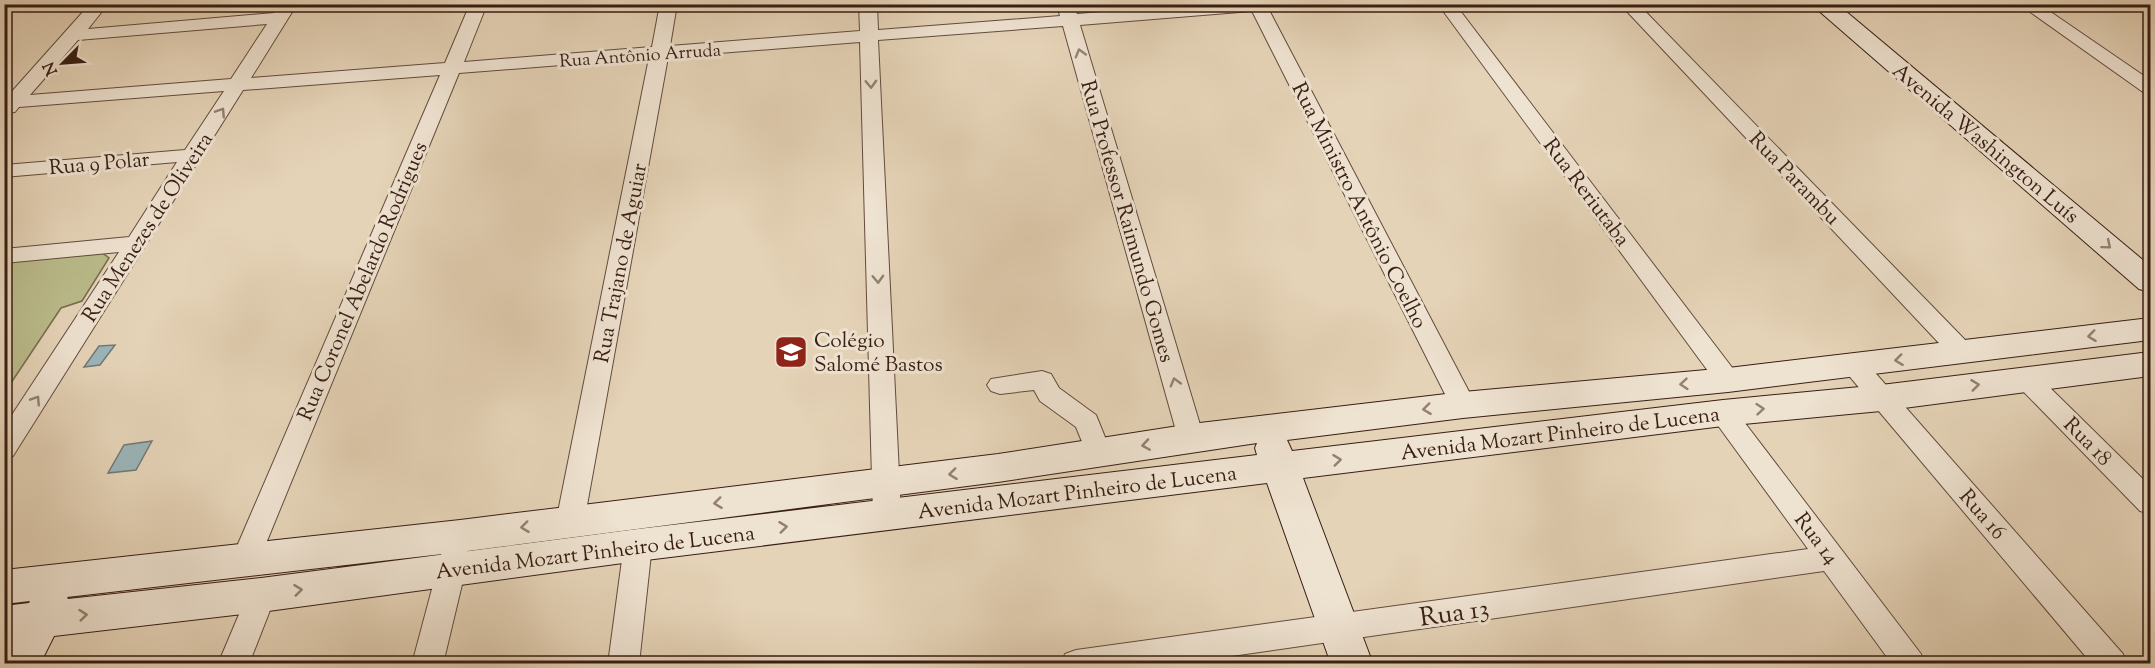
<svg xmlns="http://www.w3.org/2000/svg" width="2155" height="668" font-family="'Sorts Mill Goudy',serif">
	<rect width="100%" height="100%" fill="#e5d3b7"/>
	<filter id="stains"><feTurbulence type="fractalNoise" baseFrequency=".00333" numOctaves="4"/><feColorMatrix values="0 0 0 0 .2 0 0 0 0 .09 0 0 0 0 .02 0 0 0 .5 -.17"/></filter>
	<radialGradient id="worn" r=".72"><stop offset=".6" stop-color="#630" stop-opacity="0"/><stop offset="1" stop-color="#630" stop-opacity=".3"/></radialGradient>
	<path fill="#babb8a" stroke="#796c4f" stroke-width="1.5" d="M100,251L109,258L82,301L61,308L5,392V260Z"/>
	<path fill="#9bb5b9" stroke="#737977" stroke-width="1.5" d="M115,345L100,365L84,367L99,346Z
		M152,441L136,470L108,473L124,445Z"/>
	<g fill="none" stroke-linecap="round" stroke-linejoin="round">
		<g stroke="#634b3d" stroke-width="2">
			<path id="street" d="M90,4H108L88,29L274,13L280,4H297L251,78L445,63L470,4H487L464,62L652,47L660,4H677L670,46L860,31L859,4H877L878,30L1060,16L1057,4H1074L1077,14L1203,4H1284L1282,8L1269,10L1476,405L1472,412L1463,414L1454,412L1252,11L1080,25L1204,438L1200,445L1191,448L1182,445L1178,438L1063,26L878,40L901,515L897,523L887,526L877,523L873,515L860,42L668,57L584,522L580,530L570,533L560,530L556,522L649,58L459,73L260,558L256,566L246,570L236,566L232,558L440,75L243,90L13,456L4,459V427L119,252L4,263V249L129,237L177,162L4,177V165L185,150L224,91L19,107L15,112L4,113V97H7ZM267,24L231,79L30,95L78,40Z
				M1438,4H1455L1737,374L1740,380L1737,386L1728,389L1719,386Z
				M1620,4H1638L1971,346L1974,352L1971,358L1962,361L1953,358Z
				M2019,4H2039L2150,80V94L2143,92Z
				M1854,356L1863,359L2123,654L2127,664H2092L1845,371L1842,365L1845,359Z
				M2026,370L2035,373L2150,486V514L2140,511L2017,385L2014,379L2017,373Z
				M1042,371L1051,374L1059,388L1096,415L1111,452L1107,459L1098,462L1089,459L1076,427L1040,401L1034,390L1000,394L991,391L987,385L991,379Z
				M1723,403L1732,406L1921,654L1925,664H1892L1824,571L1176,664H1061L1065,654L1076,650L1808,549L1714,420L1710,413L1714,406Z
				M638,533L648,537L652,545L639,664H608L624,545L628,537Z
				M455,543L465,547L469,555L443,664H412L441,555L445,547Z
				M261,582L271,586L276,595L249,664H218L251,586Z"/>
		</g>
		<g stroke="#381e14" stroke-width="2">
			<path id="secondary" d="M1811,4H1837L2150,266V292L2139,289Z
				M2150,318V340L1728,392L1463,418L1287,440L1292,451L1723,400L1881,385L2150,352V376L1881,411L1723,426L1303,478L1373,664H1331L1267,483L638,561L261,612L54,636L40,664H4V648L8,642H4V606L29,603L30,601L4,604V570L460,520L998,454L1191,424L1463,392L1728,368ZM1257,443L1255,448L1257,455L638,529L261,578L68,599L67,597L460,552L998,482Z"/>
		</g>
		<use href="#street" fill="#eee2d0" fill-rule="evenodd"/>
		<use href="#secondary" fill="#eee2d0" fill-rule="evenodd"/>
	</g>
	<defs><path id="oneway-chevron" d="M-2-3.5L2.5 0L-2 3.5" fill="none" stroke-width="1.6" stroke-linecap="round" stroke-linejoin="round" transform="scale(1.5)"/></defs>
	<g stroke="#938072">
		<use href="#oneway-chevron" transform="translate(1080 53) rotate(-106)"/>
		<use href="#oneway-chevron" transform="translate(871 84) rotate(88)"/>
		<use href="#oneway-chevron" transform="translate(221 112) rotate(-57)"/>
		<use href="#oneway-chevron" transform="translate(2107 245) rotate(40)"/>
		<use href="#oneway-chevron" transform="translate(878 279) rotate(88)"/>
		<use href="#oneway-chevron" transform="translate(2092 336) rotate(173)"/>
		<use href="#oneway-chevron" transform="translate(1899 360) rotate(173)"/>
		<use href="#oneway-chevron" transform="translate(1175 382) rotate(-106)"/>
		<use href="#oneway-chevron" transform="translate(1684 384) rotate(175)"/>
		<use href="#oneway-chevron" transform="translate(1975 385) rotate(-7)"/>
		<use href="#oneway-chevron" transform="translate(36 400) rotate(-57)"/>
		<use href="#oneway-chevron" transform="translate(1427 409) rotate(173)"/>
		<use href="#oneway-chevron" transform="translate(1760 409) rotate(-5)"/>
		<use href="#oneway-chevron" transform="translate(1146 445) rotate(171)"/>
		<use href="#oneway-chevron" transform="translate(1337 460) rotate(-7)"/>
		<use href="#oneway-chevron" transform="translate(953 474) rotate(173)"/>
		<use href="#oneway-chevron" transform="translate(718 503) rotate(173)"/>
		<use href="#oneway-chevron" transform="translate(525 527) rotate(173)"/>
		<use href="#oneway-chevron" transform="translate(783 527) rotate(-7)"/>
		<use href="#oneway-chevron" transform="translate(298 590) rotate(-7)"/>
		<use href="#oneway-chevron" transform="translate(83 615) rotate(-6)"/>
	</g>
	<defs>
		<g id="school-square" transform="scale(1.725)"><rect x="-9" y="-9" width="18" height="18" rx="4" fill="#8f2418" stroke="#eee2d0"/><path d="M0-5L7-2L0 1L-7-2ZM-4 1L0 2.5L4 1V4Q0 6-4 4Z" fill="#fff"/></g>
	</defs>
	<g fill-rule="evenodd">
		<use href="#school-square" x="791" y="352"/>
	</g>
	<g text-anchor="middle" stroke-width="6" stroke-linejoin="round" paint-order="stroke">
		<g font-size="18" fill="#381e14" stroke="#eee2d0">
			<text transform="translate(640 55) rotate(-4)" y="6">Rua Antônio Arruda</text>
		</g>
		<g font-size="21" fill="#381e14" stroke="#eee2d0">
			<text transform="translate(1986 143) rotate(40)" y="7">Avenida Washington Luís</text>
			<text transform="translate(99 163) rotate(-5)" y="7">Rua 9 Polar</text>
			<text transform="translate(1795 178) rotate(46)" y="7">Rua Parambu</text>
			<text transform="translate(1587 192) rotate(53)" y="7">Rua Reriutaba</text>
			<text transform="translate(1360 205) rotate(63)" y="7">Rua Ministro Antônio Coelho</text>
			<text transform="translate(1128 221) rotate(74)" y="7">Rua Professor Raimundo Gomes</text>
			<text transform="translate(147 227) rotate(-57)" y="7">Rua Menezes de Oliveira</text>
			<text transform="translate(620 263) rotate(-79)" y="7">Rua Trajano de Aguiar</text>
			<text transform="translate(362 281) rotate(-67)" y="7">Rua Coronel Abelardo Rodrigues</text>
			<text transform="translate(1560 433) rotate(-7)" y="7">Avenida Mozart Pinheiro de Lucena</text>
			<text transform="translate(2088 441) rotate(45)" y="7">Rua 18</text>
			<text transform="translate(1077 492) rotate(-7)" y="7">Avenida Mozart Pinheiro de Lucena</text>
			<text transform="translate(1983 514) rotate(49)" y="7">Rua 16</text>
			<text transform="translate(1817 538) rotate(53)" y="7">Rua 14</text>
			<text transform="translate(595 552) rotate(-7)" y="7">Avenida Mozart Pinheiro de Lucena</text>
		</g>
		<g font-size="21" fill="#381e14" stroke="#eee2d0" text-anchor="start">
			<text x="814" y="347">Colégio<tspan x="814" dy="24">Salomé Bastos</tspan></text>
		</g>
		<g font-size="26" fill="#381e14" stroke="#eee2d0">
			<text transform="translate(1454 612) rotate(-8)" y="9">Rua 13</text>
		</g>
	</g>
	<rect width="2155" height="668" fill="none" stroke="#e5d3b7" stroke-width="24"/>
	<rect x="6" y="6" width="2143" height="656" fill="none" stroke="#381e14" stroke-width="3"/>
	<rect x="12" y="12" width="2131" height="644" fill="none" stroke="#381e14" stroke-width="1.5"/>
	<g transform="translate(63 63) rotate(245)" stroke="#eee2d0" stroke-width="4.5" paint-order="stroke">
	<path d="M0-4.5L10 22L0 15L-10 22Z" fill="#381e14"/>
	<text y="-9" font-size="16" font-weight="bold" text-anchor="middle" fill="#381e14">N</text>
	</g>
	<rect width="100%" height="100%" filter="url(#stains)"/>
	<rect width="100%" height="100%" fill="url(#worn)"/>
</svg>
